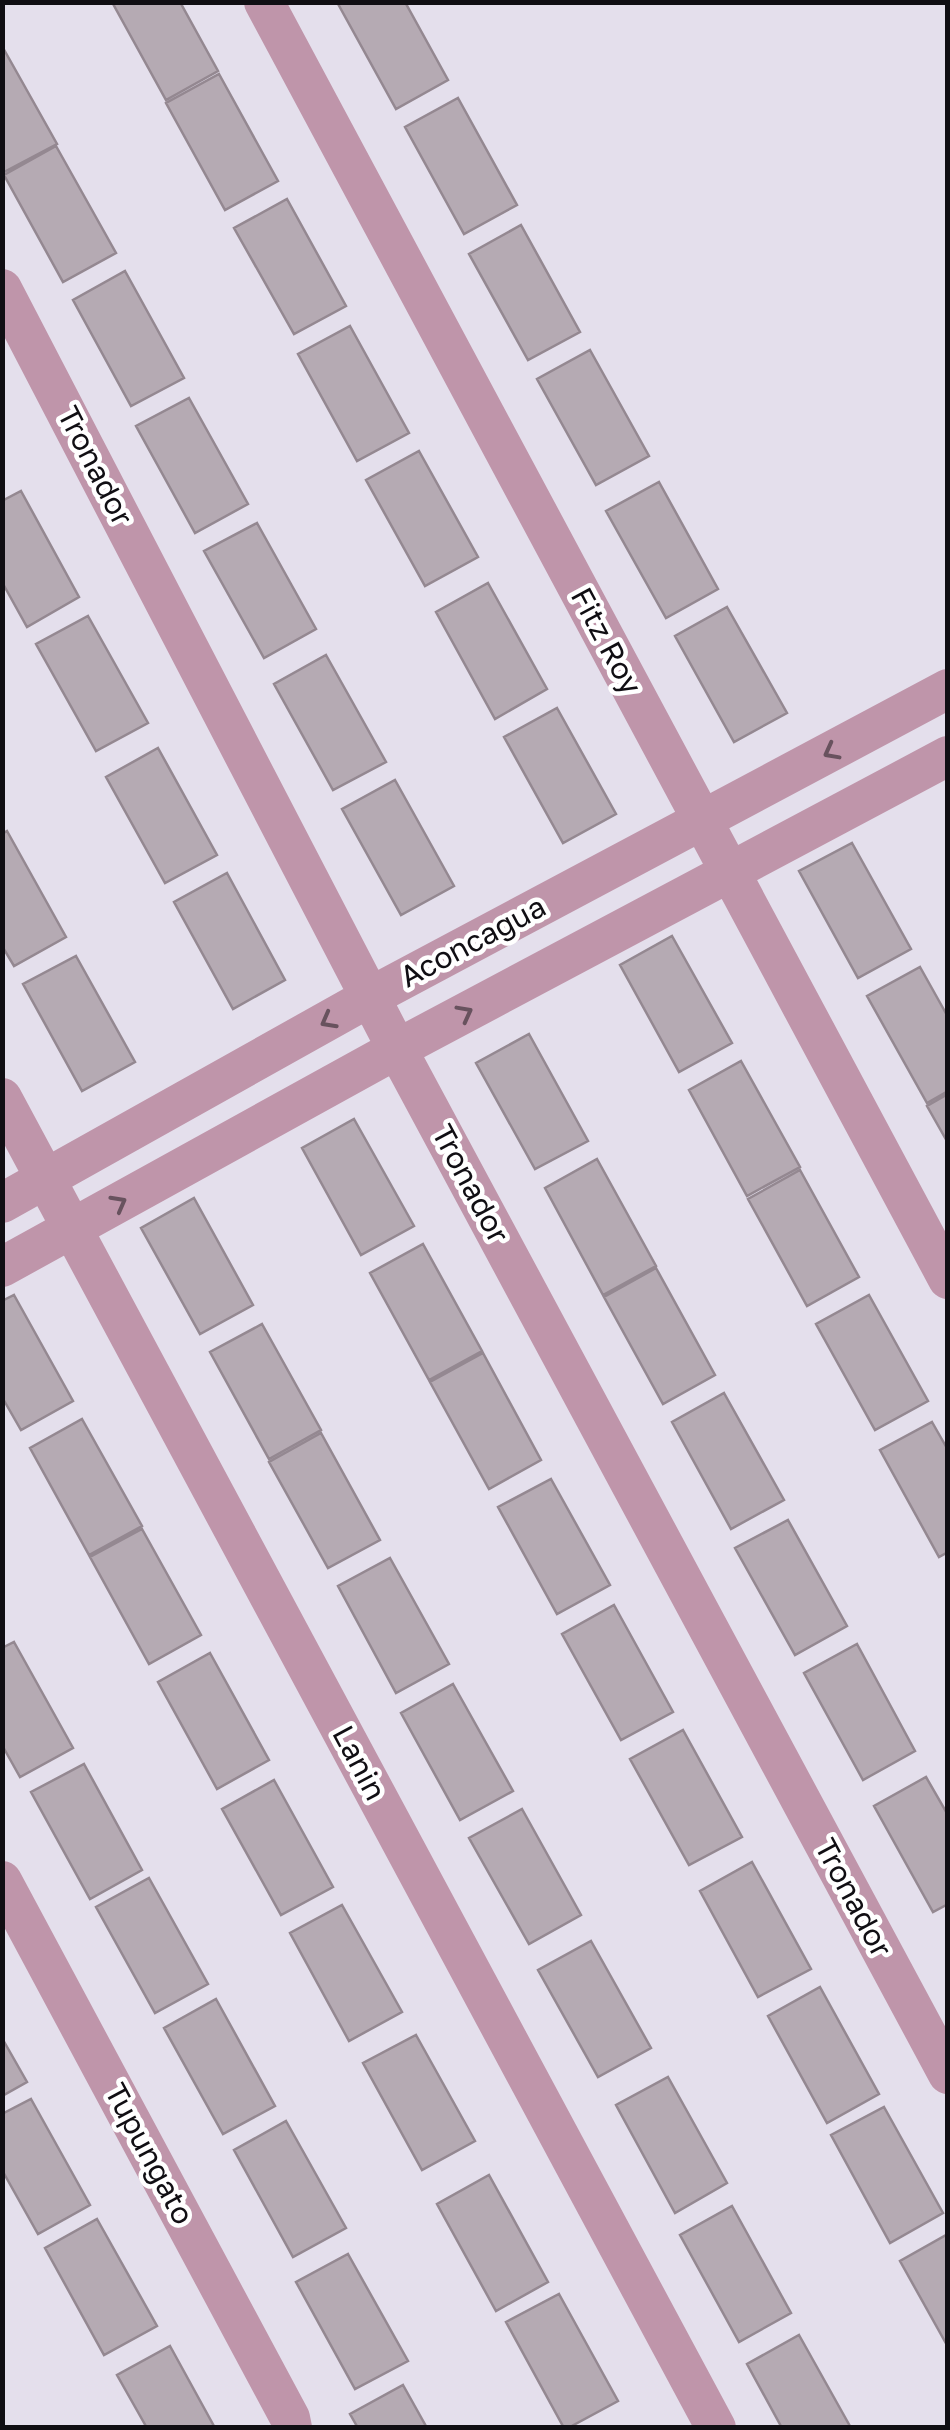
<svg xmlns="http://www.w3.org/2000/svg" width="950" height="2430" font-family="'Golos Text',sans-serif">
	<rect width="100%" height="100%" fill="#e4dfec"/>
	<path fill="#b5aab3" stroke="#948891" stroke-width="2.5" d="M112,2H180L218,71L166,100Z
		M337,2H405L448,80L396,109Z
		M2,46L57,144L4,172L2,170Z
		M219,74L278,181L225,210L166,103Z
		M458,98L517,205L464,234L405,127Z
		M56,146L116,253L63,282L4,175Z
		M287,199L346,306L294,334L234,228Z
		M521,225L580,332L528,360L469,254Z
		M125,271L184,378L131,406L73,300Z
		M350,326L409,433L357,461L298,354Z
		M590,350L649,456L596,485L537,379Z
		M189,398L248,504L195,533L136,426Z
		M419,451L478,557L425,586L366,480Z
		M659,482L718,589L666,618L606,511Z
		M21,491L79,597L27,627L2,582V501Z
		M257,523L316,629L264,658L204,551Z
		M488,583L547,689L495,719L436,612Z
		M727,607L787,713L734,742L675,636Z
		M88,616L148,723L96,751L36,644Z
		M326,655L386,762L333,790L274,684Z
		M557,708L616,814L563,843L504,737Z
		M158,748L217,855L165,883L106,777Z
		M395,780L454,886L401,915L342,809Z
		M7,831L66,937L14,966L2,946V834Z
		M852,843L911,949L858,978L799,871Z
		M227,873L285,980L233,1009L174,902Z
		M672,936L732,1043L679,1072L620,965Z
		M76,956L135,1062L82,1091L23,984Z
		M920,967L948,1017V1091L927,1103L867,996Z
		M529,1034L588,1141L535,1169L476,1063Z
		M741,1061L800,1167L747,1196L689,1090Z
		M948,1094V1143L927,1106Z
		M354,1119L414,1226L361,1255L302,1148Z
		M597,1159L656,1266L603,1295L545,1188Z
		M800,1170L859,1277L807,1306L748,1199Z
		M194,1198L253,1305L200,1334L141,1228Z
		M423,1244L482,1351L429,1380L370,1273Z
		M656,1268L715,1375L663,1404L604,1297Z
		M14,1295L73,1401L21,1430L2,1397V1301Z
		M869,1295L928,1401L875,1430L816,1324Z
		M262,1324L321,1430L269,1459L210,1352Z
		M483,1353L541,1460L489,1489L430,1382Z
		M724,1393L784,1500L731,1529L672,1422Z
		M82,1419L142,1526L89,1555L30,1448Z
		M932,1422L948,1450V1552L939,1557L880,1450Z
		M321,1433L380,1540L328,1568L269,1462Z
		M551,1479L610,1585L557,1614L498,1507Z
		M788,1520L847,1626L795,1655L735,1548Z
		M142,1529L201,1635L149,1664L90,1557Z
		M390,1558L449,1664L396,1693L338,1586Z
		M614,1605L673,1712L621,1740L562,1634Z
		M14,1642L73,1748L20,1777L2,1745V1648Z
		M857,1644L915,1751L863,1780L804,1673Z
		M210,1653L269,1760L217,1789L158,1682Z
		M453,1684L513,1791L460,1820L401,1713Z
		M683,1730L742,1837L689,1865L630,1759Z
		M84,1764L142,1870L90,1899L31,1792Z
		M926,1777L948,1815V1904L933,1912L874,1806Z
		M274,1780L333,1887L281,1915L222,1809Z
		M522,1809L581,1915L529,1944L469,1838Z
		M752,1862L811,1969L758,1997L700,1891Z
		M149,1878L208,1984L155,2013L96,1907Z
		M342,1905L402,2012L349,2041L290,1933Z
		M591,1941L651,2048L598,2077L538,1970Z
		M820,1987L879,2094L827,2123L768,2016Z
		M216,1999L275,2106L223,2134L164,2028Z
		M416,2035L475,2141L422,2170L363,2063Z
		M2,2038L27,2082L2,2096Z
		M668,2077L727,2183L675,2213L616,2105Z
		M31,2099L90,2205L38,2234L2,2170V2114Z
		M884,2107L943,2213L890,2243L831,2135Z
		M286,2121L346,2228L293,2257L234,2150Z
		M489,2175L548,2282L496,2311L437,2204Z
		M732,2206L791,2313L739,2342L680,2235Z
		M97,2219L157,2326L104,2355L45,2248Z
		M948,2234V2347L900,2261Z
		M348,2254L408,2361L355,2389L296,2282Z
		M559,2294L618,2401L568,2428H564L506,2322Z
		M799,2335L851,2428H782L747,2364Z
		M170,2346L215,2428H147L117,2375Z
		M403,2385L427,2428H358L350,2414Z"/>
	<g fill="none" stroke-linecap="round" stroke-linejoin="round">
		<path stroke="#bf95aa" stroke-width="40" d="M264,2L948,1279
			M2,289L397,1049L948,2074
			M2,1098L716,2428
			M2,1203L370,997L948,689
			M2,1267L397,1049L948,756
			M2,1881L290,2418L292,2428"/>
	</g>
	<defs><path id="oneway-chevron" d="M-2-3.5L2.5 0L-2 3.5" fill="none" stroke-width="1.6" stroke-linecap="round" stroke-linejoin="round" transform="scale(2.5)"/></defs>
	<g stroke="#68525e">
		<use href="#oneway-chevron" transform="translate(831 752) rotate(152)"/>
		<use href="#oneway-chevron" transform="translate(465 1013) rotate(-28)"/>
		<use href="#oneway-chevron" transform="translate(328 1021) rotate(151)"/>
		<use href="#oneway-chevron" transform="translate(119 1203) rotate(-29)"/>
	</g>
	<g text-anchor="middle" stroke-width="9" stroke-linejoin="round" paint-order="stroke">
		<g font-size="30" fill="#100e13" stroke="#fff">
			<text transform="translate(95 466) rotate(63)" y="10">Tronador</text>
			<text transform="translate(606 641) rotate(62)" y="10">Fitz Roy</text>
			<text transform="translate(473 942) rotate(-28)" y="10">Aconcagua</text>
			<text transform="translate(470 1184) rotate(62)" y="10">Tronador</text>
			<text transform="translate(359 1763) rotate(62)" y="10">Lanin</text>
			<text transform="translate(853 1898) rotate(62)" y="10">Tronador</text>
			<text transform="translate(149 2154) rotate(62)" y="10">Tupungato</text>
		</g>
	</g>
	<rect width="950" height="2430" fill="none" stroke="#100e13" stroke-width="10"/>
</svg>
